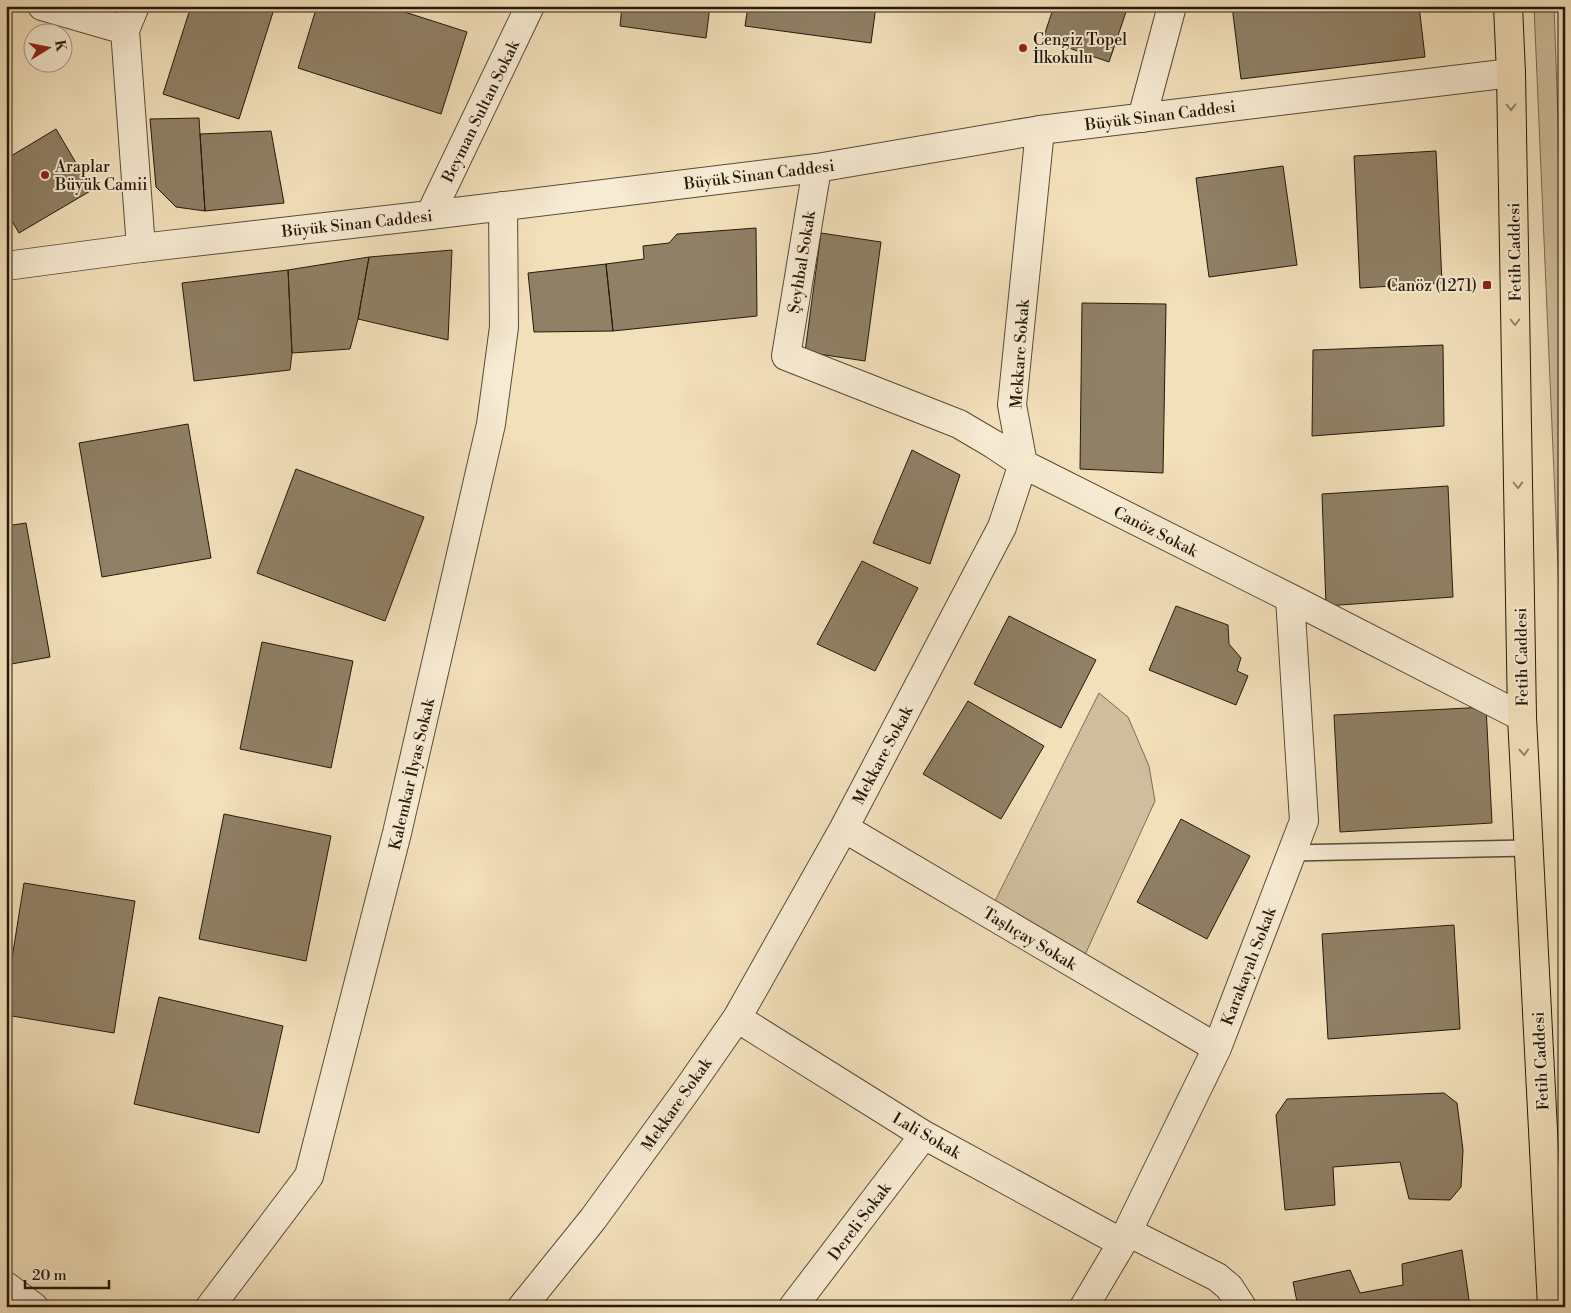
<svg xmlns="http://www.w3.org/2000/svg" width="1571" height="1313" font-family="'Libre Bodoni',serif">
	<rect width="100%" height="100%" fill="#f2e0bb"/>
	<filter id="stains"><feTurbulence type="fractalNoise" baseFrequency=".004" numOctaves="4"/><feColorMatrix values="0 0 0 0 .2 0 0 0 0 .09 0 0 0 0 .02 0 0 0 .5 -.17"/></filter>
	<radialGradient id="worn" r=".72"><stop offset=".6" stop-color="#630" stop-opacity="0"/><stop offset="1" stop-color="#630" stop-opacity=".3"/></radialGradient>
	<path fill="#cfbe9d" stroke="#7a6b54" d="M1534,6H1554L1565,315V730Z
		M1099,693L1128,717L1149,766L1155,801L1084,957L991,909Z"/>
	<path fill="#8f8066" stroke="#24180a" d="M191,6H275L239,119L163,94Z
		M317,6H386L467,32L441,114L298,68Z
		M622,6H710L706,38L620,26Z
		M748,6H876L871,43L745,26Z
		M1054,6H1128L1109,62L1043,39Z
		M1232,6H1419L1425,57L1241,79Z
		M199,118L200,134L205,211L176,207L156,187L150,119Z
		M56,129L92,190L19,233L6,211V159Z
		M271,131L284,203L205,211L200,134Z
		M1436,151L1442,283L1360,288L1354,156Z
		M1283,166L1297,265L1209,277L1196,178Z
		M756,228L757,316L613,331L606,264L644,259L643,246L669,243L677,234Z
		M821,233L881,242L865,361L805,352Z
		M452,250L448,340L358,319L369,257Z
		M369,257L358,319L350,349L292,353L288,270Z
		M606,264L613,331L534,332L528,273Z
		M288,270L292,353L290,370L194,381L182,283Z
		M1082,303L1166,304L1163,473L1080,469Z
		M1443,345L1444,426L1312,436L1313,350Z
		M188,424L211,558L102,577L79,443Z
		M912,450L960,475L930,564L873,543Z
		M296,469L424,517L385,621L257,573Z
		M1448,486L1453,597L1326,606L1322,494Z
		M26,523L50,657L6,665V526Z
		M862,561L918,588L875,671L817,644Z
		M1176,606L1228,625L1229,644L1241,658L1237,671L1248,676L1236,705L1149,670Z
		M1009,616L1096,660L1061,728L974,684Z
		M262,642L353,661L331,768L240,749Z
		M968,701L1044,746L1001,819L923,774Z
		M1486,707L1492,823L1340,832L1334,715Z
		M224,814L331,836L306,961L199,939Z
		M1181,819L1250,856L1207,939L1137,902Z
		M24,883L135,901L114,1033L6,1015V996Z
		M1454,925L1460,1029L1328,1039L1322,934Z
		M159,997L283,1026L259,1133L134,1104Z
		M1444,1093L1457,1103L1463,1150L1461,1187L1450,1200L1409,1199L1400,1162L1333,1167L1335,1205L1285,1210L1276,1115L1287,1099Z
		M1462,1250L1470,1307H1298L1293,1282L1350,1270L1360,1293L1403,1285L1402,1264Z"/>
	<g fill="none" stroke-linecap="round" stroke-linejoin="round">
		<g stroke="#584a36" stroke-width="18">
			<path id="service" d="M1292,853L1529,848"/>
		</g>
		<g stroke="#584a36" stroke-width="30">
			<path id="minor" d="M42,6L125,30
				M135,6L125,30L141,248
				M1142,118L1172,6
				M817,168L786,356L959,424L993,444L1023,464L1290,598L1522,717
				M430,215L530,6
				M844,828L1217,1048
				M737,1018L924,1135L1122,1243
				M1128,1232L1217,1277L1229,1287L1242,1307
				M210,1307L309,1176L397,833L491,424L504,327L503,206
				M522,1307L593,1219L689,1087L737,1018L844,828L1002,527L1023,464L1012,405L1040,130
				M793,1307L924,1135
				M1084,1307L1122,1243L1217,1048L1304,821L1290,598"/>
		</g>
		<g stroke="#584a36" stroke-width="30">
			<path id="tertiary" d="M6,266L141,248L430,215L817,168L1040,130L1511,73
				M6,1286L34,1307"/>
		</g>
		<g stroke="#24180a" stroke-width="30">
			<path id="primary" d="M1508,6L1511,73L1522,717L1552,1307"/>
		</g>
		<use href="#service" stroke="#f7ebd3" stroke-width="15"/>
		<use href="#minor" stroke="#f7ebd3" stroke-width="28"/>
		<use href="#tertiary" stroke="#f7ebd3" stroke-width="28"/>
		<use href="#primary" stroke="#f2e0bb" stroke-width="28"/>
	</g>
	<defs><path id="oneway-chevron" d="M-2-3.5L2.5 0L-2 3.5" fill="none" stroke-width="1.6" stroke-linecap="round" stroke-linejoin="round" transform="scale(1.25)"/></defs>
	<g stroke="#95866b">
		<use href="#oneway-chevron" transform="translate(1511 107) rotate(89)"/>
		<use href="#oneway-chevron" transform="translate(1515 322) rotate(89)"/>
		<use href="#oneway-chevron" transform="translate(1518 485) rotate(89)"/>
		<use href="#oneway-chevron" transform="translate(1524 752) rotate(87)"/>
	</g>
	<g fill="#8f2418" stroke="#f7ebd3" stroke-width="2">
		<circle cx="1023" cy="48" r="5"/>
		<circle cx="45" cy="175" r="5"/>
		<rect x="1482" y="280" width="10" height="10" rx="2.5"/>
	</g>
	<g text-anchor="middle" stroke-width="4" stroke-linejoin="round" paint-order="stroke">
		<g font-size="16" fill="#24180a" stroke="#f7ebd3" text-anchor="start">
			<text x="1033" y="45">Cengiz Topel<tspan x="1033" dy="18">İlkokulu</tspan></text>
			<text x="55" y="172">Araplar<tspan x="55" dy="18">Büyük Camii</tspan></text>
			<text x="1477" y="291" text-anchor="end">Canöz (1271)</text>
		</g>
		<g font-size="16" fill="#24180a" stroke="#f7ebd3">
			<text transform="translate(480 111) rotate(-64)" y="6">Beyman Sultan Sokak</text>
			<text transform="translate(1160 115) rotate(-7)" y="6">Büyük Sinan Caddesi</text>
			<text transform="translate(759 174) rotate(-7)" y="6">Büyük Sinan Caddesi</text>
			<text transform="translate(357 223) rotate(-6)" y="6">Büyük Sinan Caddesi</text>
			<text transform="translate(1514 252) rotate(-91)" y="6">Fetih Caddesi</text>
			<text transform="translate(801 262) rotate(-81)" y="6">Şeyhbal Sokak</text>
			<text transform="translate(1019 354) rotate(-86)" y="6">Mekkare Sokak</text>
			<text transform="translate(1156 531) rotate(27)" y="6">Canöz Sokak</text>
			<text transform="translate(1521 657) rotate(-91)" y="6">Fetih Caddesi</text>
			<text transform="translate(882 755) rotate(-62)" y="6">Mekkare Sokak</text>
			<text transform="translate(411 774) rotate(-77)" y="6">Kalemkar İlyas Sokak</text>
			<text transform="translate(1030 938) rotate(31)" y="6">Taşlıçay Sokak</text>
			<text transform="translate(1248 966) rotate(-69)" y="6">Karakayalı Sokak</text>
			<text transform="translate(1540 1061) rotate(-93)" y="6">Fetih Caddesi</text>
			<text transform="translate(676 1104) rotate(-55)" y="6">Mekkare Sokak</text>
			<text transform="translate(927 1135) rotate(30)" y="6">Lali Sokak</text>
			<text transform="translate(859 1221) rotate(-53)" y="6">Dereli Sokak</text>
		</g>
	</g>
	<rect width="1571" height="1313" fill="none" stroke="#f2e0bb" stroke-width="25"/>
	<rect x="8" y="8" width="1556" height="1298" fill="none" stroke="#24180a" stroke-width="2.5"/>
	<rect x="12" y="12" width="1546" height="1288" fill="none" stroke="#24180a"/>
	<g transform="translate(48 48) rotate(80)"><circle r="24" fill="#f7ebd3" stroke="#a39783"/>
	<path d="M0-4L9 19L0 12L-9 19Z" fill="#8f2418"/>
	<text y="-8" font-size="14" font-weight="bold" text-anchor="middle" fill="#24180a">K</text>
	</g>
	<path d="M25 1280v8h84v-8" fill="none" stroke="#24180a" stroke-width="2.5"/>
	<text x="32" y="1280" font-size="15" fill="#24180a" stroke="#f7ebd3" stroke-width="4" paint-order="stroke">20 m</text>
	<rect width="100%" height="100%" filter="url(#stains)"/>
	<rect width="100%" height="100%" fill="url(#worn)"/>
</svg>
